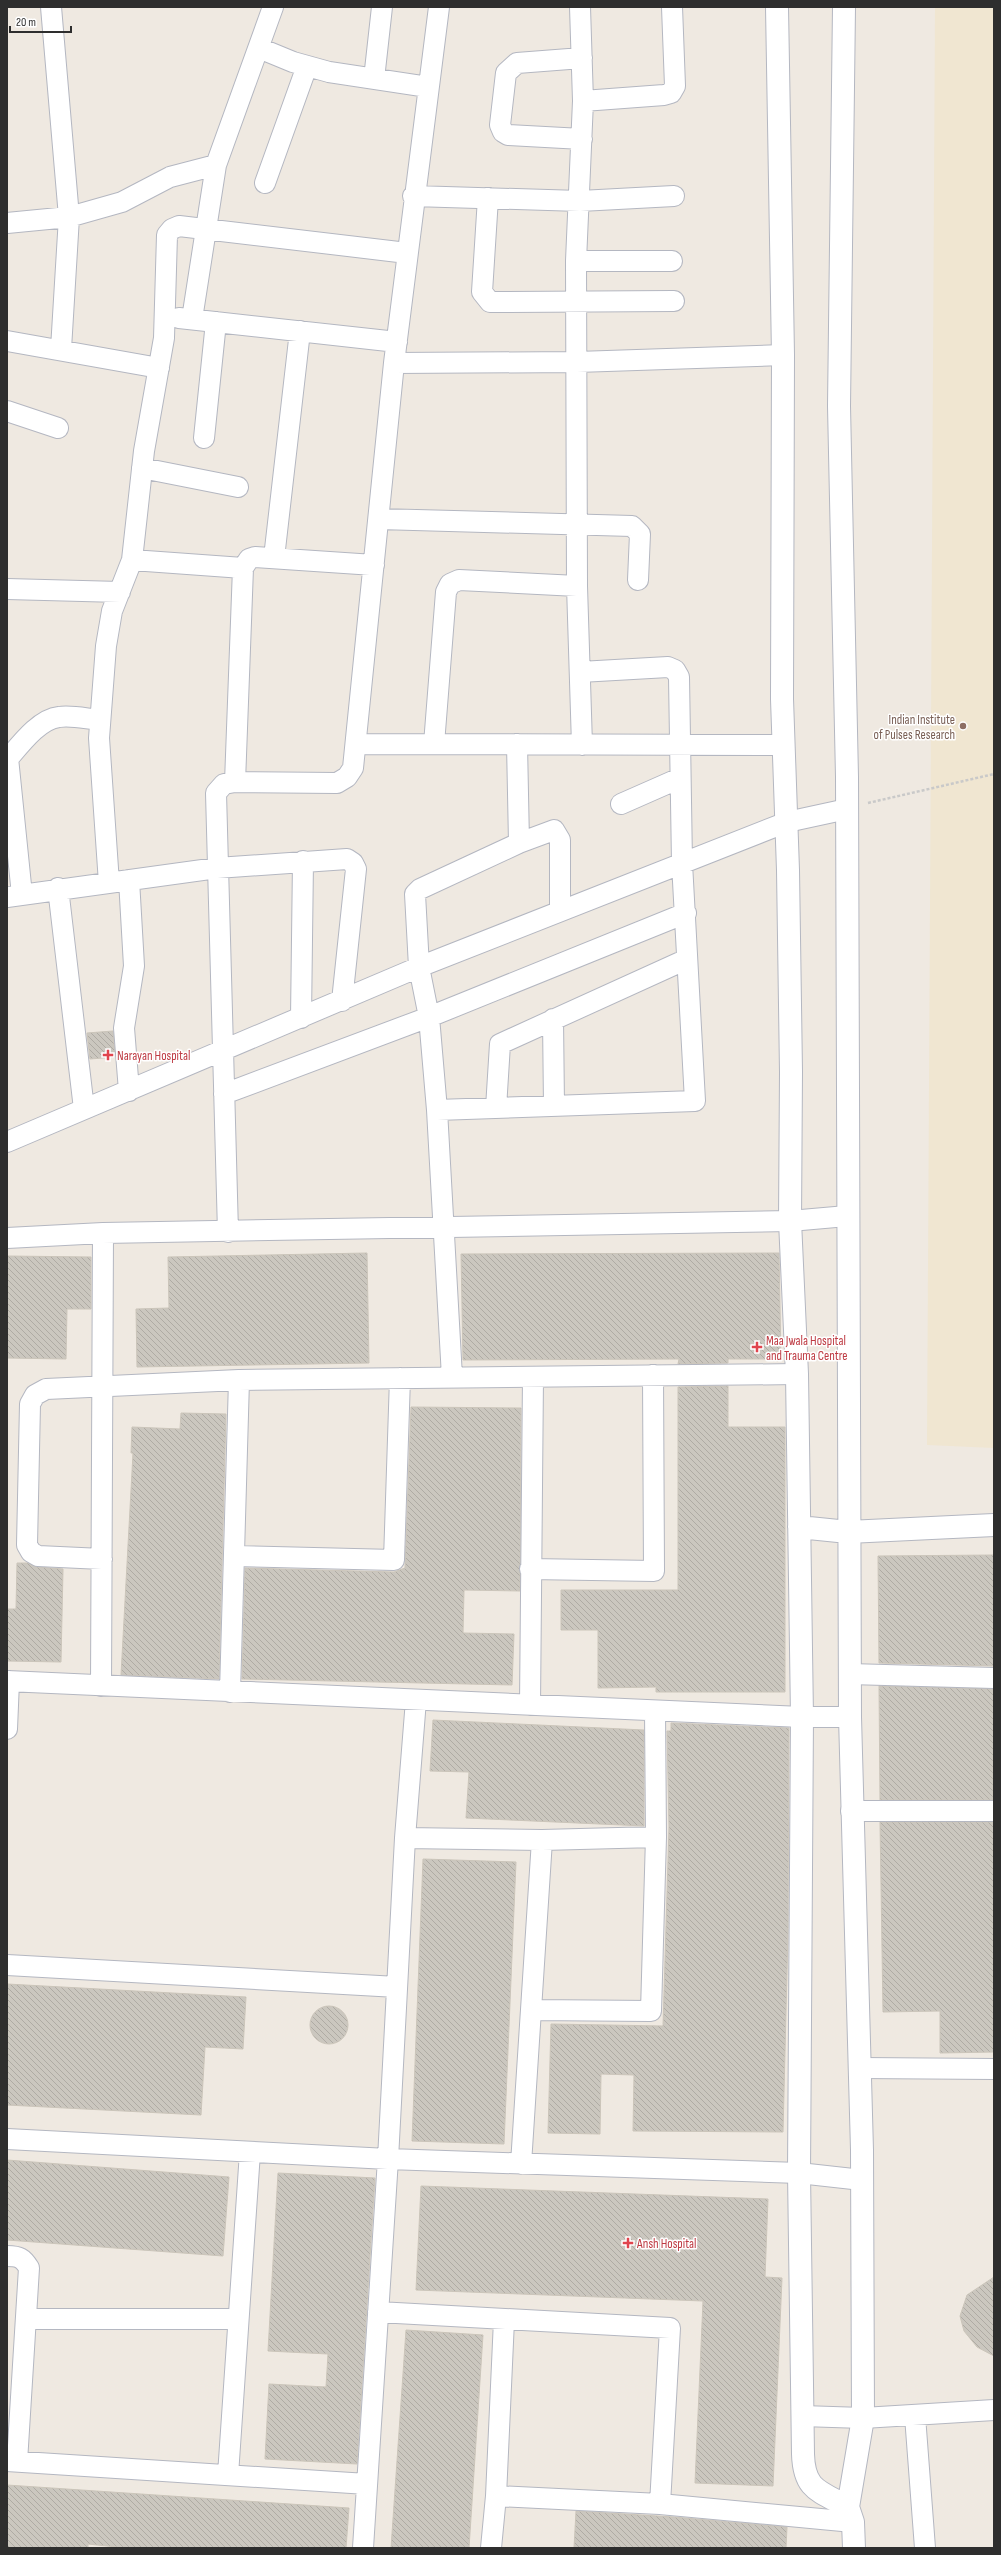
<svg xmlns="http://www.w3.org/2000/svg" width="1001" height="2555" font-family="'Sofia Sans Condensed',sans-serif">
	<defs>
		<pattern id="building-back-hatch" width="6" height="6" patternUnits="userSpaceOnUse"><rect width="6" height="6" fill="#cbc7bf"/><path d="M-1 5l2 2M0 0l6 6M5-1l2 2" fill="none" stroke="#afaba4"/></pattern>
	</defs>
	<rect width="100%" height="100%" fill="#efe9e1"/>
	<path fill="#f0e6d1" d="M935,7H994V1448L927,1445Z"/>
	<path fill="url(#building-back-hatch)" stroke="#cbc5ba" d="M113,1031L115,1057L90,1059L87,1033Z
		M367,1253L369,1363L137,1367L136,1309L169,1308L168,1257Z
		M779,1253L781,1359H728V1363L678,1364L679,1359L463,1360L461,1254Z
		M7,1256L91,1257V1309H67L66,1359L7,1358Z
		M728,1386V1427H785V1692H656V1687L598,1688V1630H561V1590H678V1387Z
		M411,1407L521,1408L520,1591L464,1590L463,1633L514,1634L512,1685L242,1679L245,1568L394,1572L405,1568Z
		M181,1413L226,1414L219,1679L121,1675L133,1453H131L132,1427L180,1429Z
		M994,1555V1666L879,1663L878,1556Z
		M17,1563H28L37,1567L63,1569L61,1662L7,1661V1609H16Z
		M879,1686L994,1689L993,1800H880Z
		M433,1720L644,1730V1826L466,1818L469,1772L430,1771Z
		M671,1723L789,1728L788,1933L783,2132L633,2131L634,2075L601,2074L600,2134L548,2133L551,2024L663,2026L669,1827L667,1731H671Z
		M880,1822H994V2052L940,2053V2011L883,2012Z
		M423,1859L516,1862L504,2144L412,2141Z
		M7,1984L246,1997L243,2049L205,2047L201,2115L7,2105Z
		M310 2025a19 19 0 1 1 38 0a19 19 0 1 1-38 0Z
		M7,2160L229,2177L223,2256L7,2240Z
		M278,2173L375,2178L357,2464L265,2459L269,2384L326,2387L328,2354L268,2351Z
		M421,2186L768,2199L765,2277L782,2278L773,2486L695,2483L703,2301L416,2290Z
		M994,2277V2356L977,2347L964,2331L960,2316L967,2295Z
		M406,2330L483,2335L469,2548H391Z
		M7,2485L349,2508L346,2548H125L88,2544V2548H7Z
		M576,2511L674,2517L787,2527L786,2548H574Z"/>
	<g fill="none" stroke-linecap="round" stroke-linejoin="round">
		<g stroke="#b4b7c1" stroke-width="22">
			<path id="minor" d="M51,7L69,217L61,349
				M580,7L583,101L576,261L577,586L582,745
				M259,48L293,62L329,72L428,87
				M582,58L517,63L506,73L500,125L503,132L508,135L582,139
				M374,79L382,7
				M583,101L664,95L671,93L675,86L672,7
				M265,183L307,66
				M413,196L580,201L674,196
				M488,198L482,292L490,302L674,301
				M7,223L69,217L122,202L170,177L216,165
				M576,261H672
				M179,318L397,342
				M192,319L216,165L273,7
				M7,341L159,368
				M394,363L577,362L783,355
				M7,411L58,428
				M204,438L216,322
				M142,468L238,487
				M379,519L632,526L640,534L638,580
				M274,558L300,331
				M132,560L243,568
				M7,589L120,592
				M357,744L784,745
				M434,744L446,592L450,584L459,580L577,586
				M517,744L519,843
				M8,758L22,895
				M7,760C20,745 39,719 59,717C72,715 87,719 100,720
				M235,782L243,568L249,559L255,557L374,565
				M621,804L680,778
				M129,880L134,966L124,1028L129,1091
				M109,883L99,738L106,646L112,611L132,560L144,451L164,338L167,235L172,229L179,226L407,253
				M58,888L84,1109
				M7,897L217,868L347,859L353,863L356,869L342,1001
				M560,911V840L554,830L519,843L420,889L415,894L419,967L429,1017L437,1110L695,1101L682,863L679,677L675,670L668,667L580,672
				M301,1018L303,861
				M553,1019L554,1106
				M224,1094L429,1017L686,913
				M496,1108L500,1044L687,959
				M437,1110L452,1377
				M7,1142L419,967L787,822L847,809
				M228,1232L216,793L224,784L235,782L337,783L347,777L353,768L394,363L439,7
				M7,1238L103,1233L790,1221L847,1216
				M234,1556L394,1560L400,1378
				M102,1559L38,1556L31,1552L27,1545L30,1404L35,1395L46,1389L239,1380L797,1374
				M530,1569L654,1571L653,1375
				M849,1674L994,1678
				M7,1681L802,1717H850
				M101,1686L103,1233
				M230,1692L239,1380
				M530,1705L533,1377
				M7,1729L9,1681
				M851,1811H994
				M405,1838L542,1840L656,1837
				M7,1965L397,1987
				M532,2010L651,2011L656,1837L655,1711
				M860,2068L994,2069
				M7,2139L388,2159L799,2173L862,2180
				M521,2164L542,1840
				M7,2256C19,2256 23,2258 29,2268L17,2462
				M378,2312L670,2328L660,2504
				M27,2319H238
				M504,2320L496,2496L660,2504L853,2522
				M802,2416L863,2418L994,2410
				M915,2416L925,2548
				M7,2461L367,2484
				M228,2475L250,2152
				M363,2548L388,2159L405,1838L416,1700
				M491,2548L496,2496"/>
		</g>
		<g stroke="#b4b7c1" stroke-width="24">
			<path id="tertiary" d="M777,7L783,355L782,699L788,870L791,1072L790,1221L797,1374L802,1717L799,2173L803,2454C804,2490 819,2491 848,2507
				M844,7L839,406L847,777L850,1717L862,2150L863,2418L848,2507L853,2522L854,2548
				M799,1527L848,1532L994,1525"/>
		</g>
		<path stroke="#c9c9c9" stroke-width="2.5" stroke-dasharray="3 2" stroke-linecap="butt" d="M868,803L994,774"/>
		<use href="#minor" stroke="#fff" stroke-width="20"/>
		<use href="#tertiary" stroke="#fff" stroke-width="22"/>
	</g>
	<circle fill="#8d6e63" stroke="#fff" stroke-width="1.5" cx="963" cy="726" r="4"/>
	<g fill="#e0444e" stroke="#fff" stroke-width="1.5">
		<path d="M106 1049h4v4h4v4h-4v4h-4v-4h-4v-4h4z"/>
		<path d="M755 1341h4v4h4v4h-4v4h-4v-4h-4v-4h4z"/>
		<path d="M626 2237h4v4h4v4h-4v4h-4v-4h-4v-4h4z"/>
	</g>
	<g text-anchor="middle" stroke-width="3" stroke-linejoin="round" paint-order="stroke">
		<g font-size="13" fill="#785e54" stroke="#fff" text-anchor="end">
			<text x="955" y="724">Indian Institute<tspan x="955" dy="15">of Pulses Research</tspan></text>
		</g>
		<g font-size="13" fill="#be3a42" stroke="#fff" text-anchor="start">
			<text x="117" y="1060">Narayan Hospital</text>
			<text x="766" y="1345">Maa Jwala Hospital<tspan x="766" dy="15">and Trauma Centre</tspan></text>
			<text x="637" y="2248">Ansh Hospital</text>
		</g>
	</g>
	<rect width="1001" height="2555" fill="none" stroke="#2e2e2e" stroke-width="16"/>
	<path d="M10 26v6h61v-6" fill="none" stroke="#2e2e2e" stroke-width="2"/>
	<text x="16" y="26" font-size="12" fill="#2e2e2e" stroke="#ffffff" stroke-width="3" paint-order="stroke">20 m</text>
</svg>
